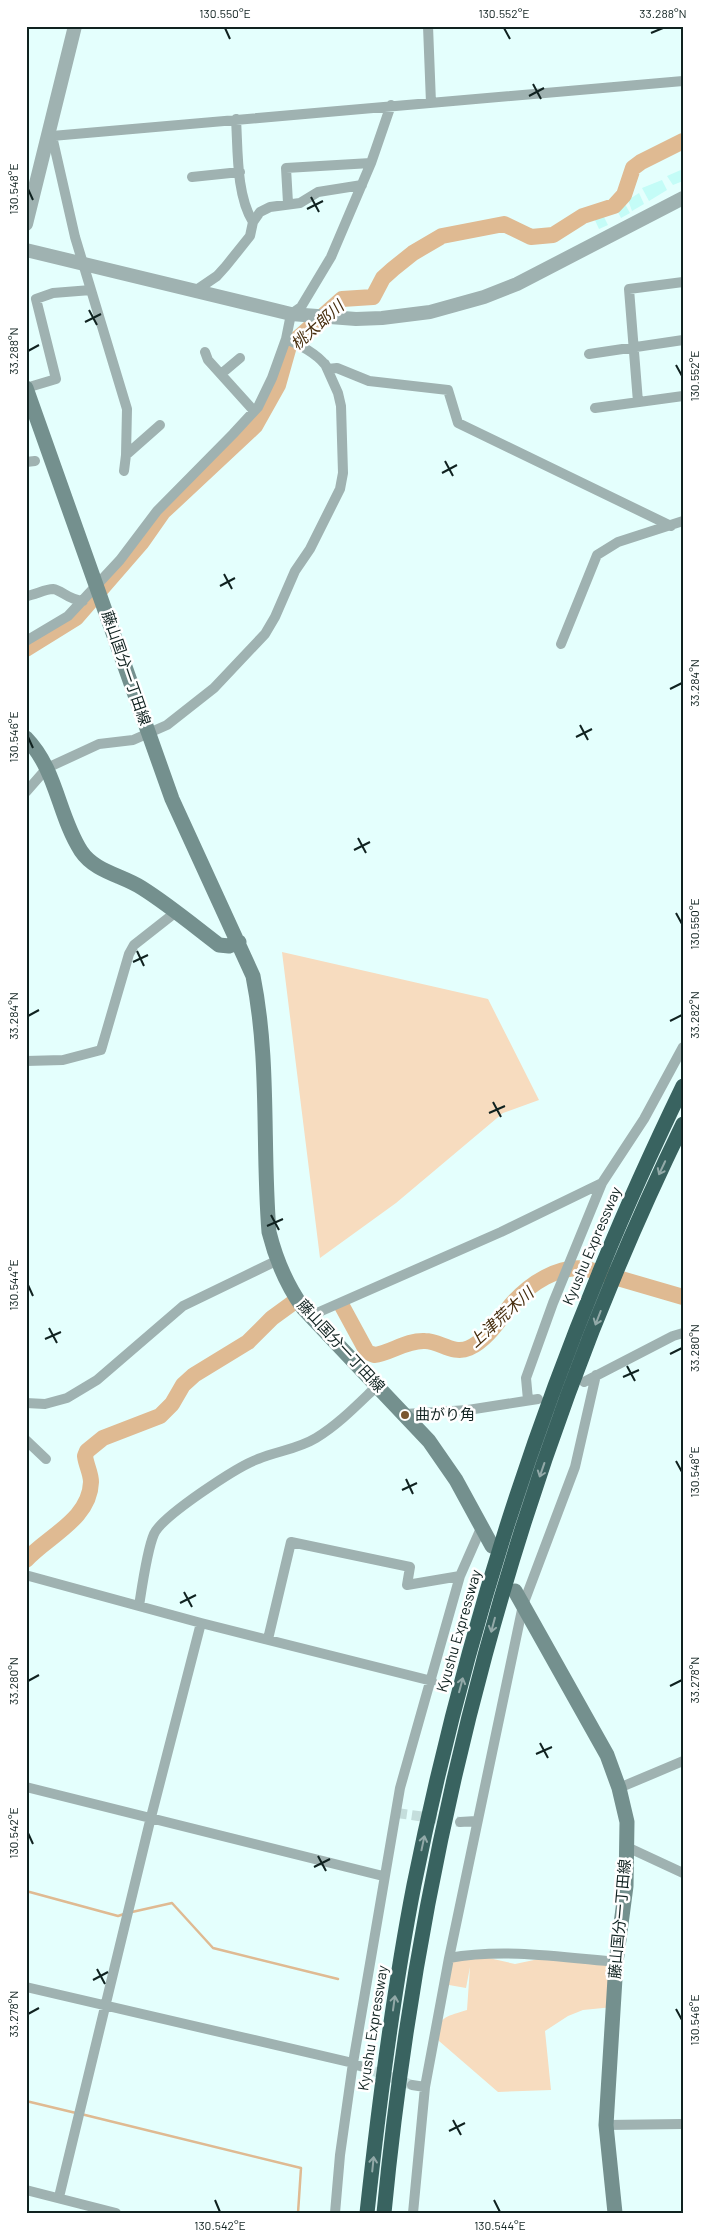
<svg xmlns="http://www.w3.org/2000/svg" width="709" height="2239" font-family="Barlow,'Noto Sans JP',sans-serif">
	<rect width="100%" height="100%" fill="#e4fffd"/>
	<path fill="#c4fcf7" d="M683,169V181L673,185L667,176Z
		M662,180L667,190L649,201L642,188Z
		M639,193L644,204L632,211L628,200Z
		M625,204L630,213L621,218L617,210Z
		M603,215L608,225L599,229L594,218Z"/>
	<path fill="#f7dcbf" d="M282,952L488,999L539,1100L503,1113L396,1203L320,1258Z
		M471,1954L515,1964L553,1956L616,1962L613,2007L583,2010L568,2016L545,2031L551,2090L498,2092L439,2041C436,2016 446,2017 467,2010L470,1967L466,1988L449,1985V1958Z"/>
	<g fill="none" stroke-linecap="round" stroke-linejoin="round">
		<path stroke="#dfba92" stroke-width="2.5" d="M26,1891L118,1916L124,1914
			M132,1912L172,1903L213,1948L338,1979
			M26,2101L76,2113
			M81,2114L301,2168L298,2213"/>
		<path stroke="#dfba92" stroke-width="16" d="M26,649L76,618L142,542L163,512L255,426L278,385L289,346L342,299L373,297L383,278L393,269L413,253L442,236L504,224L531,237L553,235L583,216L614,206L624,195L633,168L641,162L683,141
			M342,1306L367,1352L374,1355C391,1353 406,1340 425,1341C440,1341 453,1355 469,1348C487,1340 499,1320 511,1305C529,1284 559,1264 587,1269L683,1297
			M26,1560C48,1536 90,1519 91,1482C91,1473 86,1465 85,1456L87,1451L103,1438L160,1416L172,1404L183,1385L194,1375L248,1342L272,1318L294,1302"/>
		<path stroke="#c4dedc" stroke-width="10" stroke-dasharray="10 5" stroke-linecap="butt" d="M397,1813L460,1822
			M360,2066L412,2085"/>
		<path stroke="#9fb2b1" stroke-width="10" d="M428,26L431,103
			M236,119C238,150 236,195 253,222
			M48,133L52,136L683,81
			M52,136L75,237L127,409L126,455L124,471
			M192,177L240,172
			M288,203L286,168L371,163
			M195,291L217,276L226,266L250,236L253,222L260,212L270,207L300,203L318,192L362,185
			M286,339C300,345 320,355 328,369L337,368L369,381L448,390L458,423L671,526
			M205,352L208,360L254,411
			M589,354L683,340
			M221,374L240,358
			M26,388L56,379L36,299L53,293L91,290
			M638,402L629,289L683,282
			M595,408L683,396
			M126,455L160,425
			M26,462L35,461
			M26,596C35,595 45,589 53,589C62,590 68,600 83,601
			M26,641L68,616L120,560L157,511L233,434L258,407L272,378L286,339L291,314L301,307L331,257L371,163L391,105
			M561,644L597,555L618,542L683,521
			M26,792L47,768L99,744L133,740L167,725L214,688L265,634L275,617L295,571L310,549L340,489L343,473L341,406L338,393L325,364
			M26,1061L63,1060L101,1050L129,954L134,945L176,912
			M310,1316L501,1232L602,1183
			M584,1382L673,1336L683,1333
			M528,1400L526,1378L553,1303L602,1183L644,1119L683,1047
			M26,1403L45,1404L67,1398L97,1380L183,1306L276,1261
			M405,1414L468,1410L538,1399
			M26,1440L46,1459
			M29,1576L201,1623L432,1681
			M139,1606C142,1587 147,1550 154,1534C162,1516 238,1466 258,1459C278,1451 298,1449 316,1438C339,1424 358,1404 377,1386
			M268,1639L291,1542L410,1567L407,1585L460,1576
			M26,1787L383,1876
			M619,1788L683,1761
			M460,1822L476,1821
			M627,1847L683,1873
			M449,1958C503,1948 561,1957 616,1962
			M26,1987L353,2063L360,2066
			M412,2085L425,2087
			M606,2125L683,2124
			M26,2190L116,2213
			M59,2197L151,1817L201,1623
			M335,2213L340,2155L353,2063L400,1788L460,1576L482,1526
			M413,2213L425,2087L449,1958L523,1605L575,1467L596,1375"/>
		<path stroke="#9fb2b1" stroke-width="14" d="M26,224L75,26
			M26,250L291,314L356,319L382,318L430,312L484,297L517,284L683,198"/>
		<path stroke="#74908e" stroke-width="15" d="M26,388L172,799L253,976C270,1060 262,1146 269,1232C276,1260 286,1284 303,1308L429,1441L456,1480L492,1546
			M26,738C57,770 58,815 81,851C95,872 122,875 142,888C169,905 194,926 219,945L229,946L239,942
			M515,1591L607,1755L619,1788L627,1822L626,1886L616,1962L606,2125L615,2213"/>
		<path stroke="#396360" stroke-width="15" d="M367,2213C379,2103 393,1993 414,1885C457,1673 520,1463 603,1264C628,1203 655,1144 683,1086
			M384,2213C420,1838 518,1463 683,1124"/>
	</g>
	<defs><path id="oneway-shaft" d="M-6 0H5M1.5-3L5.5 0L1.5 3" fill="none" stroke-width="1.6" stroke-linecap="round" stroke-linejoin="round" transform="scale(1.25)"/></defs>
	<g stroke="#92a9a8">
		<use href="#oneway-shaft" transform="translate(662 1168) rotate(115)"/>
		<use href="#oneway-shaft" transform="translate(598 1318) rotate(111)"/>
		<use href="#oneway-shaft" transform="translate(542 1470) rotate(109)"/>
		<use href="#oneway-shaft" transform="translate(493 1625) rotate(105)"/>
		<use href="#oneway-shaft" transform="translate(461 1685) rotate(-75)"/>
		<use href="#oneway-shaft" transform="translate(423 1843) rotate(-78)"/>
		<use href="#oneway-shaft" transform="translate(394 2003) rotate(-82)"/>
		<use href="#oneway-shaft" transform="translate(373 2164) rotate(-84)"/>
	</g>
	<path fill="none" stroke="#102220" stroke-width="2" d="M225,28L230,39M504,28L510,39M651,33L663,28M533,84L541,99M529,96L544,88M28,189L33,200M311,197L319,212M307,209L323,201M89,310L97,325M85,322L101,314M28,351L39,345M676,365L682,376M445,461L453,476M442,473L457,465M224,574L232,589M220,586L235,578M670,689L682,683M580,725L588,740M28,737L33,748M576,737L592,729M358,838L366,853M354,850L370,842M676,913L682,924M137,951L144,966M133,962L148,955M28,1016L39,1010M670,1021L682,1015M493,1102L501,1117M489,1113L505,1106M271,1215L279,1230M267,1226L283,1219M28,1285L33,1296M49,1328L57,1343M45,1339L61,1332M670,1354L682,1348M627,1366L635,1381M623,1377L639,1370M676,1461L682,1472M406,1479L413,1494M402,1490L417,1483M184,1592L192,1607M180,1603L196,1595M28,1681L39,1675M670,1686L682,1680M540,1743L548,1758M536,1754L552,1747M28,1833L33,1844M318,1856L326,1871M314,1867L330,1859M97,1969L105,1984M93,1980L108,1972M676,2009L682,2020M28,2014L39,2008M453,2120L461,2135M449,2131L465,2123M215,2200L220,2212M494,2200L500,2212"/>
	<circle fill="#79562f" stroke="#fff" stroke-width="2" cx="405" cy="1415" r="5"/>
	<g text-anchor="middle" stroke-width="5" stroke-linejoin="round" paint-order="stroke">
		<g font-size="15" fill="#102220" stroke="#fff">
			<text transform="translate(126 668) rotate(71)" y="5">藤山国分一丁田線</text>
			<text transform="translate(592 1246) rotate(-67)" y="5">Kyushu Expressway</text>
			<text transform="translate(341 1346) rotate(47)" y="5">藤山国分一丁田線</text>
			<text transform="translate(459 1631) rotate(-74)" y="5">Kyushu Expressway</text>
			<text transform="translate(620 1919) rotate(-85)" y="5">藤山国分一丁田線</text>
			<text transform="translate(373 2028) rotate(-81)" y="5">Kyushu Expressway</text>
		</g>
		<g font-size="15" fill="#102220" stroke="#fff" text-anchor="start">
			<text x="415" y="1420">曲がり角</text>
		</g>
		<g font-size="16" font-style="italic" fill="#472e0e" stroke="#fff">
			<text transform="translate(317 325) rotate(-42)" y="6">桃太郎川</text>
			<text transform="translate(501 1317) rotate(-42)" y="6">上津荒木川</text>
		</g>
	</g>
	<rect width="709" height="2239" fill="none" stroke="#ffffff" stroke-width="55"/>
	<rect x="28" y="28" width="654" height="2184" fill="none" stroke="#102220" stroke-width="2"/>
	<g font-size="12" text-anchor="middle" fill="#102220">
		<text x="225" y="18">130.550°E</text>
		<text x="504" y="18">130.552°E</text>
		<text x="663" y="18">33.288°N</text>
		<text transform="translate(14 189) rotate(-90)" y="4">130.548°E</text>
		<text transform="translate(14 351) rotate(-90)" y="4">33.288°N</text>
		<text transform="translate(695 376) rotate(-90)" y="4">130.552°E</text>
		<text transform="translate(695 683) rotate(-90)" y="4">33.284°N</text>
		<text transform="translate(14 737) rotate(-90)" y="4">130.546°E</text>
		<text transform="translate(695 924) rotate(-90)" y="4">130.550°E</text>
		<text transform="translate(695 1015) rotate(-90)" y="4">33.282°N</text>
		<text transform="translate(14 1016) rotate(-90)" y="4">33.284°N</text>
		<text transform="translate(14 1285) rotate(-90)" y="4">130.544°E</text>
		<text transform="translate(695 1348) rotate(-90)" y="4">33.280°N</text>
		<text transform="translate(695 1472) rotate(-90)" y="4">130.548°E</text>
		<text transform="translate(695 1680) rotate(-90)" y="4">33.278°N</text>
		<text transform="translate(14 1681) rotate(-90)" y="4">33.280°N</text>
		<text transform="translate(14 1833) rotate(-90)" y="4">130.542°E</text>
		<text transform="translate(14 2014) rotate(-90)" y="4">33.278°N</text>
		<text transform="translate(695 2020) rotate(-90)" y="4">130.546°E</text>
		<text x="220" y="2230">130.542°E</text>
		<text x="500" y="2230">130.544°E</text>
	</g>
</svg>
